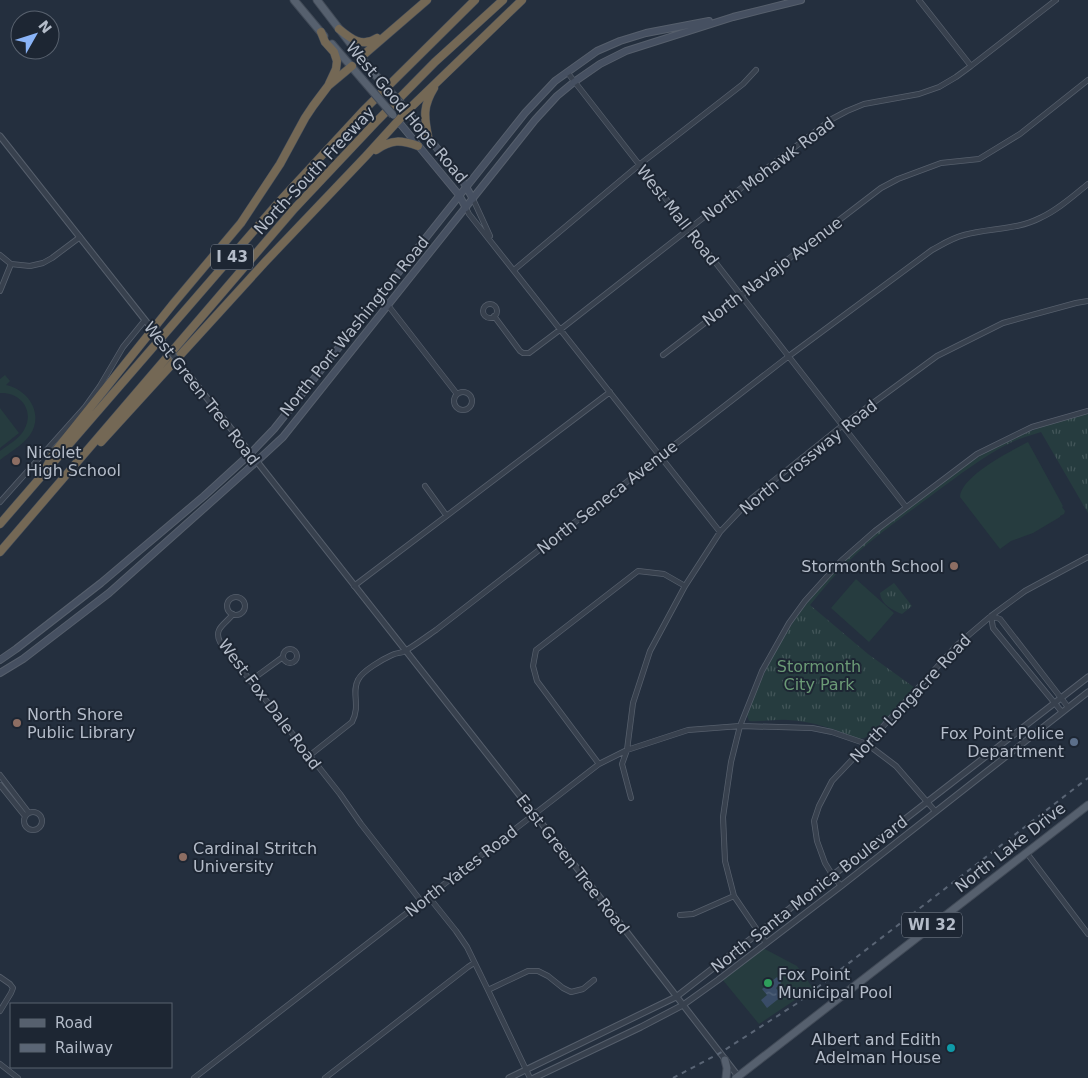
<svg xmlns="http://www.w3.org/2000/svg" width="1088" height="1078" font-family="'DejaVu Sans',sans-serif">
	<defs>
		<pattern id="grass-tufts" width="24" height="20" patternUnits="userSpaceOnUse" patternTransform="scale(1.25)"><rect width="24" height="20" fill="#263c3f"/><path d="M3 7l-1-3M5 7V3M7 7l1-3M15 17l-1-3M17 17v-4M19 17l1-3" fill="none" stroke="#435659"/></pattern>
		<pattern id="water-ripples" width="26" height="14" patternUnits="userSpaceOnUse" patternTransform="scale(1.25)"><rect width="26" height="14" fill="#394c67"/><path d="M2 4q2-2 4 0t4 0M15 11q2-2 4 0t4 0" fill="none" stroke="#53647b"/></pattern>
	</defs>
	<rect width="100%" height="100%" fill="#242f3e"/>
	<path fill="url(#grass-tufts)" d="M1088,413V513L1041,432C1031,435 1021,438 1012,442C983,456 958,476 932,495C904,516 876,535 851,559C836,573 823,589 810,605L868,654L915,688L870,735L864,738L859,739C836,730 813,721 788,720C775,719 762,722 749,721L747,715C768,658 799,604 844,562C863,543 884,527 905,511C933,489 961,466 992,449C1023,432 1055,422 1088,413Z
		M894,583L912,606L902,614C892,610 881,604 880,593Z"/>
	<path fill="#263c3f" d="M5,375L10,381L6,385C29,390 44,414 30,435C23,445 10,452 0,460V451C8,445 19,439 24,430C35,411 21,392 0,393V379Z
		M0,408L19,433L0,448Z
		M1028,442L1063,506L1062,507L1065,511L1064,514L1060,516V517L1033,533L1011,541L1000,549L960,497C961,476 1011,451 1028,442Z
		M856,579L894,613L869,642L831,608Z
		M763,948L797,966L813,988L759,1024L722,979Z"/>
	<path fill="url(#water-ripples)" d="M777,977L781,983L776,988L782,996L767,1008L761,1000L767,995L762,989Z"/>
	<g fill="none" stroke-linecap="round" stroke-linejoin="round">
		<g stroke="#565f6c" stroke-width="6">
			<path id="minor" d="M919,0L971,66
				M567,72L906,507
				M473,199L490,236
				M466,208L469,214L720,532
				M0,255L11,264L30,266L43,263L52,258L80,237
				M514,270L639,165L743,84L756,70
				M0,291L11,264
				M380,295L457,394
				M483 311a7 7 0 1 1 14 0a7 7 0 1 1-14 0Z
				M494,316L520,351L523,353H529L561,329L763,171L832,119L847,111L864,104L919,94L939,87L956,77L971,66L1056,0
				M663,355L881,188L898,179L941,163L979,159L1020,134L1088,80
				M454 401a9 9 0 1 1 18 0a9 9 0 1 1-18 0Z
				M425,486L446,515
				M0,502L85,407L100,386L123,347L145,320
				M354,586L610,392
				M227 606a9 9 0 1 1 18 0a9 9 0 1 1-18 0Z
				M233,614C226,624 213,628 220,642L340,794L361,824L421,901
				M991,616L993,628L1062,712
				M991,616L1000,619L1068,707
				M283 656a7 7 0 1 1 14 0a7 7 0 1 1-14 0Z
				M250,681L283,657
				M309,756L352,722C361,705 351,693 358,680C362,671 383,659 392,655C396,653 400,653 403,652C413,647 427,636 436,630L789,356L932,250C943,244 952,238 964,235C989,228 1017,230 1040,218C1058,210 1073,196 1088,184
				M599,764L537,681L533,666L536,650L638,571L664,574L685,586
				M0,775L29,813
				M0,785L25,816
				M631,798L622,764L627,750L633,703L650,651L685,586L720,532L752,498L843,425L937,356L1003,323L1076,303L1088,301
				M24 821a9 9 0 1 1 18 0a9 9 0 1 1-18 0Z
				M1026,852L1088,934
				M841,886L833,876L825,863L817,841L814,821L819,806L832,781L867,744L957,645L991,616L1025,591L1088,557
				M428,896L456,931L467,947L488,990L530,1078
				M680,915L693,914L734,896
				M766,943L734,896L725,861L723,817L731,762L740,726L762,671L789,623L805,601L841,561L875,531L977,454L1032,427L1088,411
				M0,977L10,984L13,988L11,993L0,1011
				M488,990L528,971H538L548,976L563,988L571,992L583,989L594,980
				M0,1064L18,1078
				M194,1078L599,764L627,750L688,730L740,726L812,728L832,732L867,744L896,766L935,811
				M325,1078L468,967L474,963"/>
		</g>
		<g stroke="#565f6c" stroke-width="7">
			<path id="tertiary" d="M0,136L149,325
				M181,365L602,900L738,1076
				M509,1078L676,997L1088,677
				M534,1078L641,1027L683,1005L718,980L841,886L1088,692"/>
		</g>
		<g stroke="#565f6c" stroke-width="8">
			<path id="secondary" d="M407,111L461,178L473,199
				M398,121L459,195L466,208
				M0,660L16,649L101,583L204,496L250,454L274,429L525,113L555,81L597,51L620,41L646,33L709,21
				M0,673L23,659L109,593L256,462L283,437L535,120L557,96L574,82L600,64L626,51L733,17L801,0"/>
		</g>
		<g stroke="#414a57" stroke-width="9">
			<path id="primary" d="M294,0L324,36
				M317,0L370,69
				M332,44L362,79
				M725,1060L727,1068L726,1078
				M736,1078L1088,805"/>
		</g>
		<g stroke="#434c59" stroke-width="9">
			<path id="motorway" d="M339,29C351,39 362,48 377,38
				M321,32L325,42L334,52L337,61L336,69L329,84
				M361,57L427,0
				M428,136C424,116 423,106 434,88
				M376,150C392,139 401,140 418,146
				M101,442L266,261L366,156L407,111L522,0
				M47,466L53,454L173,304L241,223L280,164L305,118L313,106L328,86L352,66
				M0,524L278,203L364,110L475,0
				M0,552L294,209L376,122L435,62L503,0"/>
		</g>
		<use href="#minor" stroke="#38414e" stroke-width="4.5"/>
		<use href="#tertiary" stroke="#38414e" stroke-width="5"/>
		<use href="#secondary" stroke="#465061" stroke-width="6"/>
		<use href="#primary" stroke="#56606e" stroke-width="7"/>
		<use href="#motorway" stroke="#746855" stroke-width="8"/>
		<path stroke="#5a6575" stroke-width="2" stroke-dasharray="5 5" stroke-linecap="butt" d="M673,1078L720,1053L796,1004L1088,778"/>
		<g stroke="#565f6c" stroke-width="7" stroke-linecap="butt">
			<path id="tertiary-bridge" d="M149,325L181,365"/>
		</g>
		<g stroke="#414a57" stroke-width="9" stroke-linecap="butt">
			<path id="primary-bridge" d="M370,69L402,105
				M362,79L393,115"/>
		</g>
		<use href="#tertiary-bridge" stroke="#38414e" stroke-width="5"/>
		<use href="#primary-bridge" stroke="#56606e" stroke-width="7"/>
	</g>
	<g fill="#8d6e63" stroke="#1d2633" stroke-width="2">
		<circle cx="16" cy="461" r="5"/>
		<circle cx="954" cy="566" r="5"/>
		<circle cx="17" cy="723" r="5"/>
		<circle cx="183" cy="857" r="5"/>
	</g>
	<circle fill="#5c6f8a" stroke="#1d2633" stroke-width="2" cx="1074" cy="742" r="5"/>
	<circle fill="#2e9e5b" stroke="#1d2633" stroke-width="2" cx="768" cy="983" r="5"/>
	<circle fill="#0f9aa8" stroke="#1d2633" stroke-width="2" cx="951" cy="1048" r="5"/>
	<g text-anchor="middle" stroke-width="4" stroke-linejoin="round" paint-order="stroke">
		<g fill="#1d2633" stroke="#878f9c" stroke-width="1">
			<rect x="211" y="244.5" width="42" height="25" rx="4"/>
			<rect x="902" y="912.5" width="60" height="25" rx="4"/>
		</g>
		<g font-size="15" font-weight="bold" fill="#b4bcc9">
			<text x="232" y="262">I 43</text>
			<text x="932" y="930">WI 32</text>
		</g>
		<g font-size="16" fill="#b4bcc9" stroke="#1d2633">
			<text transform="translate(407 112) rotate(50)" y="6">West Good Hope Road</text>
			<text transform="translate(768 169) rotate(-37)" y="6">North Mohawk Road</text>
			<text transform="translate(314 170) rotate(-47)" y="6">North-South Freeway</text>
			<text transform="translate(678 215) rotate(52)" y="6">West Mall Road</text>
			<text transform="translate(772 271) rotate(-37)" y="6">North Navajo Avenue</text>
			<text transform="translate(354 326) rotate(-51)" y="6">North Port Washington Road</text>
			<text transform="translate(202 393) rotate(52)" y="6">West Green Tree Road</text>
			<text transform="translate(808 457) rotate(-39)" y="6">North Crossway Road</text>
			<text transform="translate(607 497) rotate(-38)" y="6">North Seneca Avenue</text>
			<text transform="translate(910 698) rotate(-47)" y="6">North Longacre Road</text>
			<text transform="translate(270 704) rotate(53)" y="6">West Fox Dale Road</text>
			<text transform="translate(1010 847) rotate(-38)" y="6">North Lake Drive</text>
			<text transform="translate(573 864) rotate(52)" y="6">East Green Tree Road</text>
			<text transform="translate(461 871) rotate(-38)" y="6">North Yates Road</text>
			<text transform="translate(809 894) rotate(-38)" y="6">North Santa Monica Boulevard</text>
		</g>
		<g font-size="16" fill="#b4bcc9" stroke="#1d2633" text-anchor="start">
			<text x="26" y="458">Nicolet<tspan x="26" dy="18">High School</tspan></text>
			<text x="944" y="572" text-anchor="end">Stormonth School</text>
			<text x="27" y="720">North Shore<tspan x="27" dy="18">Public Library</tspan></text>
			<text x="1064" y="739" text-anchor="end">Fox Point Police<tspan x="1064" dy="18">Department</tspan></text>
			<text x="193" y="854">Cardinal Stritch<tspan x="193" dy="18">University</tspan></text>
			<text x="778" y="980">Fox Point<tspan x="778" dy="18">Municipal Pool</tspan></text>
			<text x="941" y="1045" text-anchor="end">Albert and Edith<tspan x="941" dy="18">Adelman House</tspan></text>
		</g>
		<g font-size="16" fill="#6b9a76" stroke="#1d2633">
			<text x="819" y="672">Stormonth<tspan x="819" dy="18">City Park</tspan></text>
		</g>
	</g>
	<rect x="10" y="1003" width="162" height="65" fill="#1d2633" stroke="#59626f"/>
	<rect x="20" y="1019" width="25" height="8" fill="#56606e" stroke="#59626f"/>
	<text x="55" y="1028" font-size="15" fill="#b4bcc9">Road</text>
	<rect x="20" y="1044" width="25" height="8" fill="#5a6575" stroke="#59626f"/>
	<text x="55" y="1053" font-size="15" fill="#b4bcc9">Railway</text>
	<g transform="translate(35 35) rotate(51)"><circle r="24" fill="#1d2633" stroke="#59626f"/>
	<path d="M0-4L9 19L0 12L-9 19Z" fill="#8ab4f8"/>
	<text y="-8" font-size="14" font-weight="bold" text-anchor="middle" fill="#b4bcc9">N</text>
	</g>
</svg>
